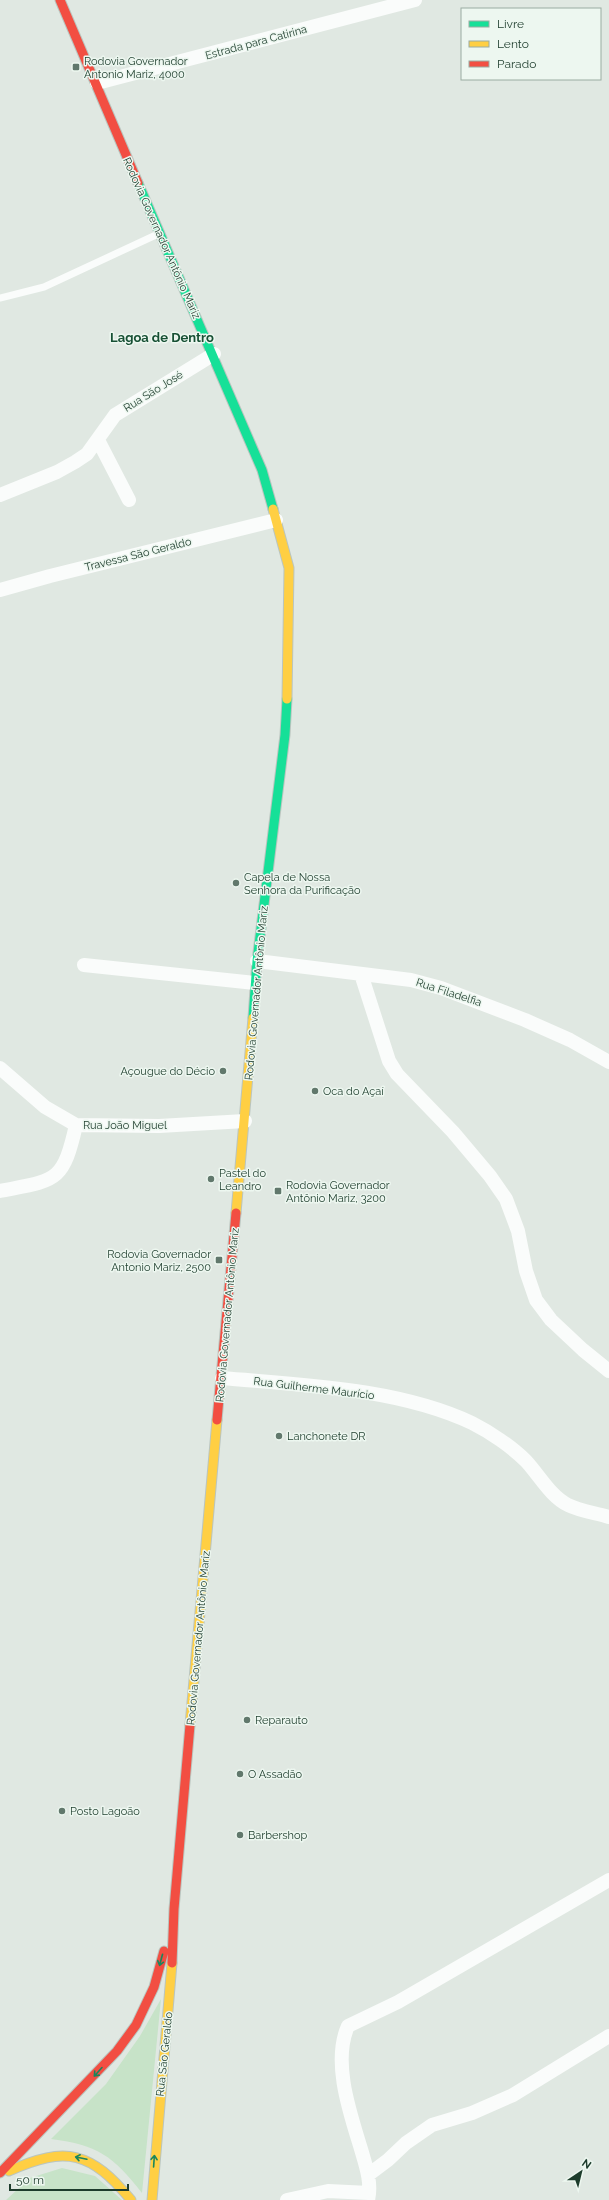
<svg xmlns="http://www.w3.org/2000/svg" width="609" height="2200" font-family="Raleway,sans-serif">
	<rect width="100%" height="100%" fill="#e0e8e2"/>
	<path fill="#c7e3c8" d="M161,1999L142,2193C113,2156 98,2145 51,2139L106,2084L140,2036Z
		M62,2168L95,2176L122,2200H6L30,2178Z"/>
	<g fill="none" stroke-linecap="round" stroke-linejoin="round">
		<g stroke="#bac5bf" stroke-width="11">
			<path id="fast" d="M138,183L262,470L273,509
				M253,1018L257,961L285,735L287,699"/>
		</g>
		<g stroke="#bac5bf" stroke-width="11">
			<path id="slow" d="M273,509L289,568L287,699
				M236,1213L253,1018
				M190,1725L217,1420
				M9,2171C67,2145 91,2152 131,2200
				M152,2200L172,1963"/>
		</g>
		<g stroke="#bac5bf" stroke-width="11">
			<path id="jam" d="M60,0L138,183
				M217,1420L236,1213
				M172,1963L174,1909L190,1725
				M0,2173L117,2051L136,2025L154,1987L164,1951"/>
		</g>
		<path stroke="#fafcfb" stroke-width="7" d="M0,298L44,287L158,234"/>
		<path stroke="#fafcfb" stroke-width="14" d="M97,83L415,0
			M98,440L129,500
			M0,495L57,472L75,462L87,454L115,415L214,354
			M0,590L50,576L276,520
			M257,961L411,980L441,988L525,1020L570,1040L609,1062
			M84,965L255,983
			M361,974L389,1061L397,1074L453,1132L490,1176L506,1199L518,1231L526,1271L536,1300L551,1320L583,1350L609,1371
			M0,1068L45,1107L76,1125L159,1126L245,1121
			M0,1191C56,1180 63,1183 76,1125
			M222,1378C302,1385 398,1388 472,1423C490,1432 512,1447 526,1461C539,1475 551,1497 568,1505C580,1511 596,1513 609,1517
			M368,2175L388,2160L406,2143L432,2125L472,2113L513,2095L609,2036
			M287,2200L328,2191L369,2193
			M368,2200C372,2183 366,2166 361,2149C350,2113 332,2062 348,2026L398,2002L609,1880"/>
		<use href="#fast" stroke="#16e098" stroke-width="9"/>
		<use href="#slow" stroke="#ffcf43" stroke-width="9"/>
		<use href="#jam" stroke="#f24e42" stroke-width="9"/>
	</g>
	<defs><path id="oneway-shaft" d="M-6 0H5M1.5-3L5.5 0L1.5 3" fill="none" stroke-width="1.6" stroke-linecap="round" stroke-linejoin="round"/></defs>
	<g stroke="#1a865d">
		<use href="#oneway-shaft" transform="translate(161 1960) rotate(105)"/>
		<use href="#oneway-shaft" transform="translate(98 2072) rotate(132)"/>
		<use href="#oneway-shaft" transform="translate(81 2158) rotate(-168)"/>
		<use href="#oneway-shaft" transform="translate(154 2161) rotate(-86)"/>
	</g>
	<g fill="#61786c" stroke="#edf7f0" stroke-width="1.5">
		<rect x="72" y="63" width="8" height="8" rx="2"/>
		<circle cx="236" cy="883" r="4"/>
		<circle cx="223" cy="1071" r="4"/>
		<circle cx="315" cy="1091" r="4"/>
		<circle cx="211" cy="1179" r="4"/>
		<rect x="274" y="1187" width="8" height="8" rx="2"/>
		<rect x="215" y="1256" width="8" height="8" rx="2"/>
		<circle cx="279" cy="1436" r="4"/>
		<circle cx="247" cy="1720" r="4"/>
		<circle cx="240" cy="1774" r="4"/>
		<circle cx="62" cy="1811" r="4"/>
		<circle cx="240" cy="1835" r="4"/>
	</g>
	<g text-anchor="middle" stroke-width="3" stroke-linejoin="round" paint-order="stroke">
		<g font-size="11" fill="#1d3c2c" stroke="#edf7f0">
			<text transform="translate(256 42) rotate(-15)" y="4">Estrada para Catirina</text>
			<text transform="translate(162 238) rotate(66)" y="4">Rodovia Governador Antônio Mariz</text>
			<text transform="translate(153 391) rotate(-32)" y="4">Rua São José</text>
			<text transform="translate(138 554) rotate(-14)" y="4">Travessa São Geraldo</text>
			<text transform="translate(449 992) rotate(18)" y="4">Rua Filadelfia</text>
			<text transform="translate(256 993) rotate(-85)" y="4">Rodovia Governador Antônio Mariz</text>
			<text x="125" y="1129">Rua João Miguel</text>
			<text transform="translate(227 1315) rotate(-85)" y="4">Rodovia Governador Antônio Mariz</text>
			<text transform="translate(314 1388) rotate(7)" y="4">Rua Guilherme Maurício</text>
			<text transform="translate(198 1638) rotate(-85)" y="4">Rodovia Governador Antônio Mariz</text>
			<text transform="translate(164 2054) rotate(-84)" y="4">Rua São Geraldo</text>
		</g>
		<g font-size="11" fill="#1d3c2c" stroke="#edf7f0" text-anchor="start">
			<text x="84" y="65">Rodovia Governador<tspan x="84" dy="13">Antonio Mariz, 4000</tspan></text>
			<text x="244" y="881">Capela de Nossa<tspan x="244" dy="13">Senhora da Purificação</tspan></text>
			<text x="215" y="1075" text-anchor="end">Açougue do Décio</text>
			<text x="323" y="1095">Oca do Açaí</text>
			<text x="219" y="1177">Pastel do<tspan x="219" dy="13">Leandro</tspan></text>
			<text x="286" y="1189">Rodovia Governador<tspan x="286" dy="13">Antônio Mariz, 3200</tspan></text>
			<text x="211" y="1258" text-anchor="end">Rodovia Governador<tspan x="211" dy="13">Antonio Mariz, 2500</tspan></text>
			<text x="287" y="1440">Lanchonete DR</text>
			<text x="255" y="1724">Reparauto</text>
			<text x="248" y="1778">O Assadão</text>
			<text x="70" y="1815">Posto Lagoão</text>
			<text x="248" y="1839">Barbershop</text>
		</g>
		<g font-size="13" font-weight="bold" fill="#175034" stroke="#edf7f0">
			<text x="162" y="342">Lagoa de Dentro</text>
		</g>
	</g>
	<rect x="461" y="8" width="140" height="72" fill="#edf7f0" stroke="#9aaca2"/>
	<rect x="469" y="21" width="20" height="6" fill="#16e098" stroke="#9aaca2"/>
	<text x="497" y="28" font-size="12" fill="#1d3c2c">Livre</text>
	<rect x="469" y="41" width="20" height="6" fill="#ffcf43" stroke="#9aaca2"/>
	<text x="497" y="48" font-size="12" fill="#1d3c2c">Lento</text>
	<rect x="469" y="61" width="20" height="6" fill="#f24e42" stroke="#9aaca2"/>
	<text x="497" y="68" font-size="12" fill="#1d3c2c">Parado</text>
	<g transform="translate(581 2172) rotate(35)" stroke="#edf7f0" stroke-width="3" paint-order="stroke">
	<path d="M0-3L7 15L0 10L-7 15Z" fill="#1d3c2c"/>
	<text y="-6" font-size="11" font-weight="bold" text-anchor="middle" fill="#1d3c2c">N</text>
	</g>
	<path d="M10 2184v6h118v-6" fill="none" stroke="#1d3c2c" stroke-width="2"/>
	<text x="16" y="2184" font-size="12" fill="#1d3c2c" stroke="#edf7f0" stroke-width="3" paint-order="stroke">50 m</text>
</svg>
